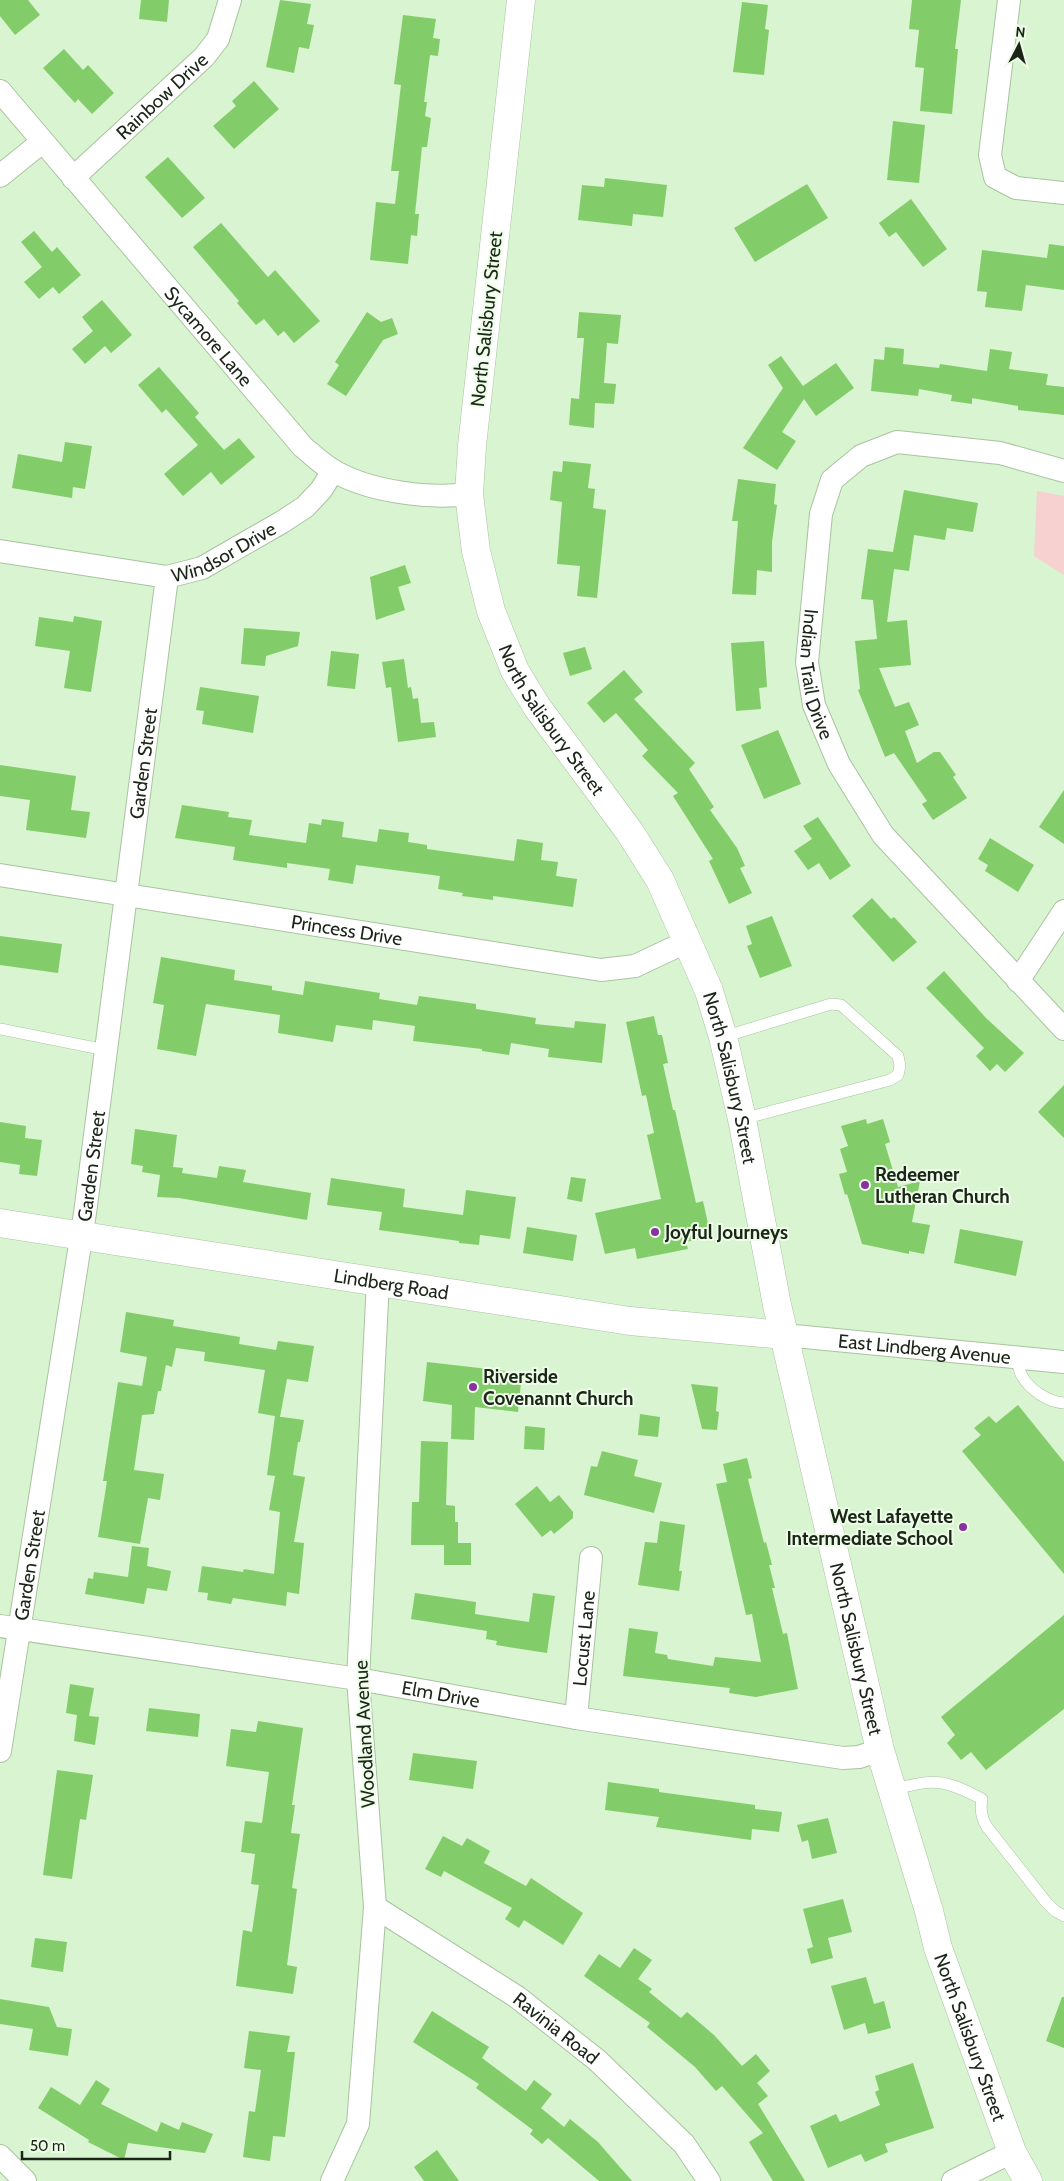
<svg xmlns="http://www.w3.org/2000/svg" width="1064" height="2181" font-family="Cabin,sans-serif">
	<rect width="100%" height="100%" fill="#d9f4d0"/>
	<path fill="#f7d0d0" d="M1037,491L1064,496V575L1034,556Z"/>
	<path fill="#83cc6a" d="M0,0H28L40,15L15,35L0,16Z
		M141,0H169L167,22L139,19Z
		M280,0L311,4L307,24L314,25L309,49L299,47L294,73L266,67Z
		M912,0H961L955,49H958L952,114L920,111L924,68L915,67L919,30L909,29Z
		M742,2L768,5L765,29L769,30L764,75L733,72Z
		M403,15L436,19L433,38L440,39L438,56L430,55L424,102H427L425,116L431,118L427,147H422L415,214H419L417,236L411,235L408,264L370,260L376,202L395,204L399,171H391L401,85L394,84Z
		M64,49L83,70L88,65L114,93L92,114L78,99L75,103L43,68Z
		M254,81L279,109L234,149L213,126L236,106L232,101Z
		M893,121L925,125L919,183L887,180Z
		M168,157L205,198L182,218L145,177Z
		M605,178L667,185L663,217L633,214L632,226L578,220L582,185L604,187Z
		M807,184L828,218L755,262L734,228Z
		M911,199L947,249L923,267L896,232L889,237L879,223Z
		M221,223L268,277L275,270L320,321L294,343L284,331L278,336L264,319L256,325L237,303L239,301L193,247Z
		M34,231L52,252L57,247L81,275L59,294L53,287L39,299L24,282L42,267L21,242Z
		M1049,244L1064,246V290L1026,285L1022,311L985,307L987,292L977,291L982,250L1047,258Z
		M102,300L132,335L111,353L105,346L85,364L72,349L93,331L82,317Z
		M367,312L381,322L392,318L398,334L383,340L346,396L327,384L339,365L335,362Z
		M579,312L621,315L618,344L607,343L604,383L616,384L614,404L595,403L594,428L569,425L571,398L579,399L584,338H577Z
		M885,347L904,349L903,364L939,368L940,364L987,371L990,349L1012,352L1009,369L1048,374L1046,385L1064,387V415L1018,410V406L972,398V404L951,401L952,395L919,389L918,396L871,391L874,359L884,360Z
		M781,356L803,386L836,363L854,388L816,416L804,399L782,432L796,441L777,470L743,448L783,388L768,365Z
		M159,367L199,413L195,417L224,450L239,438L255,457L221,485L211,472L183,496L164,474L198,445L166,409L162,413L138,385Z
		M65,442L92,446L85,489L73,487L72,498L12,488L18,454L62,462Z
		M563,461L591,464L588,488L595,489L593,508L606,510L597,598L577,596L580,566L557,564L562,502L550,500L553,471L562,472Z
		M738,479L776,484L774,504L777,505L772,542V572L757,570L756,595L732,594L738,521H732Z
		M904,490L978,503L973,532L947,528L945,540L914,535L909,571L894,569L887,622L907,620L911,665L879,668L895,707L909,702L919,725L905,731L917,763L934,752H940L956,775L953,777L967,798L933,820L922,804L927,801L894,753L885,757L858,690L860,689L855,641L877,639L873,600L861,599L868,549L893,552Z
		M405,565L411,583L398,587L405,610L376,620L370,577Z
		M74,616L102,621L91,692L64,688L70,651L35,646L39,617L73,622Z
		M244,628L300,632L298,646L266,656L265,666L241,664Z
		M764,641L767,687L759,688L761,709L736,711L731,643Z
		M585,647L592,669L570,676L563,653Z
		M331,651L359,654L355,689L327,686Z
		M404,659L408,688L411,687L413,699L418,698L421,723L434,722L436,737L398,742L391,687L386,688L382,662Z
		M624,670L643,692L634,699L695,763L689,769L714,807L710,810L737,848L745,866L740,868L752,893L729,904L709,861L713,859L673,796L678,793L642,756L648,750L616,713L604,723L587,703Z
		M200,687L259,696L253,733L202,724L204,711L196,710Z
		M778,730L801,784L764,799L741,745Z
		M0,765L76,776L71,810L90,812L86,838L26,830L30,800L0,796Z
		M1064,790V844L1039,827Z
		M182,805L229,812L228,817L252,820L249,835L306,843L309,823L321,825L322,819L344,822L342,837L377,842L379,829L409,833L408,842L427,845V849L514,861L517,839L543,843L541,860L558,862L556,876L577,879L573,907L493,896V900L462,896L463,893L438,889L440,876L356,865L353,884L328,880L330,869L287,863V868L233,860L235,847L175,838Z
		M818,817L851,866L830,880L819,863L808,870L794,851L812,839L803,826Z
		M990,838L1034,865L1018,892L985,871L988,865L978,859Z
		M872,898L891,919L894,917L917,942L893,962L852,916Z
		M772,916L792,966L760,978L747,946L752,944L746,926Z
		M0,936L62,944L58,973L0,965Z
		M161,957L235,970L234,980L272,986V990L303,995L305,981L380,993L379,999L417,1005L419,996L476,1004V1009L536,1018L535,1024L574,1028L575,1021L606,1024L602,1063L548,1057L549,1049L511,1043L509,1055L482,1051V1049L413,1041L415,1026L373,1020L372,1030L336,1025L333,1042L278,1033L280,1015L206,1004L196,1056L157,1049L164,1005L153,1003Z
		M944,971L986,1018L1024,1053L1005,1072L997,1064L990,1071L976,1056L984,1048L926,988Z
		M654,1016L658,1035H662L668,1063L663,1064L673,1110H675L696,1203L703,1201L711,1237L686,1242L688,1249L637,1259L635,1248L605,1254L595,1213L661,1199L647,1135L654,1133L646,1095L642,1096L626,1022Z
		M1064,1085V1138L1038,1112Z
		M866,1119L867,1124L883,1119L890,1142L885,1144L898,1187L920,1181L912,1222L930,1225L924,1254L909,1251V1254L862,1244L847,1194L845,1195L839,1174L847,1172L840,1149L848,1146L841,1126Z
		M0,1122L26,1126L25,1138L42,1140L37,1176L19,1174L20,1165L0,1162Z
		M135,1129L177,1135L173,1167L183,1168L182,1173L217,1178L219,1166L246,1170L243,1182L311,1193L307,1220L179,1198L157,1197L160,1175L142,1172L143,1166L131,1164Z
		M571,1177L586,1179L582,1202L567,1199Z
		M331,1178L405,1189L403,1207L463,1215L466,1190L516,1197L510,1239L480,1235L479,1245L459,1243V1241L379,1230L382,1212L327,1205Z
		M527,1227L577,1235L573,1261L523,1253Z
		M960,1229L1023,1241L1016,1276L954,1263Z
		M126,1312L174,1320L173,1326L240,1337L239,1344L276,1350L278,1341L314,1346L308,1382L287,1379L280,1417L258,1413L265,1370L204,1361L205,1352L176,1348L172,1367L166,1365L161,1391H158L154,1414L142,1415L134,1470L164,1474L160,1500L148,1498L140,1544L98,1537L107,1481H103L118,1382L142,1386L147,1357L120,1352Z
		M427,1362L522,1373L518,1412L475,1407L474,1440L451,1439L452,1405L423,1401Z
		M691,1384L718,1387L716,1411L719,1412L717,1430L702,1429Z
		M1018,1405L1064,1462V1574L962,1451L981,1435L974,1428L989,1416L996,1423Z
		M640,1414L660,1417L658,1437L638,1435Z
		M275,1416L304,1420L300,1442H298L293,1475L305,1477L294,1542L304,1543L299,1594L287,1592L286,1606L233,1598L231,1604L207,1600L208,1593L198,1592L202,1566L243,1572L244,1569L274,1574L280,1512L269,1510L275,1476L267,1475Z
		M525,1426L545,1428L544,1450L524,1449Z
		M421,1441L448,1442L446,1505L455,1506V1522H458V1543H471V1565H444V1545H411L412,1502H419Z
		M602,1451L638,1460L634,1476L662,1483L654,1513L584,1495L591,1466L597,1467Z
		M747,1458L752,1478L748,1479L764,1543L766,1542L772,1565H769L775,1588H772L783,1634L787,1633L798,1689L756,1697L729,1693L730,1688L623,1676L629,1628L658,1632L655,1653L667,1655L668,1659L713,1666L715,1657L761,1662L752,1614L746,1615L716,1484L727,1482L723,1464Z
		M537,1486L550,1502L559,1495L573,1512V1518L554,1534L551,1530L542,1537L515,1504Z
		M660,1521L685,1525L679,1571H682L679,1591L638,1585L645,1542L657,1543Z
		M132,1546L149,1548L147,1566L171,1571L167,1591L147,1588L144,1604L85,1594L88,1578L93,1579L94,1572L128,1577Z
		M415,1593L476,1602L475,1614L529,1622L533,1593L555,1596L547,1653L496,1645L497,1641L486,1639L487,1631L411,1619Z
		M1064,1615V1709L986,1770L971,1752L961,1760L947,1743L955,1735L941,1717Z
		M70,1684L94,1688L89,1716L99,1717L95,1745L74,1741L77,1715L66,1713Z
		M149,1708L200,1714L198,1737L146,1731Z
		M258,1721L303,1728L292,1805H295L291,1833L300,1834L292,1888L297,1889L287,1965L297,1967L293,1994L236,1986L243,1930L252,1932L259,1885L251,1884L255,1854L241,1852L245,1821L262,1823L269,1772L226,1766L231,1729L256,1732Z
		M413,1753L477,1761L473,1789L409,1780Z
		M57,1770L93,1775L86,1820L80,1819L72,1879L43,1875Z
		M608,1782L659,1789V1792L755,1805V1809L782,1812L779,1832L752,1829L751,1840L656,1827L659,1817L605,1810Z
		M828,1818L837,1853L812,1859L808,1840L802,1842L797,1825Z
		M443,1836L462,1846L467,1838L490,1851L484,1863L526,1886L531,1878L583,1913L563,1945L524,1920L519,1928L505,1919L512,1908L444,1871L441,1877L425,1869Z
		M843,1899L852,1932L828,1938L833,1958L811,1964L807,1949L813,1947L803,1909Z
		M35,1938L67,1942L63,1972L31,1967Z
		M634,1948L652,1960L638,1979L652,1989L649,1992L681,2018L687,2012L714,2035L742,2066L756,2054L770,2071L757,2083L768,2096L758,2104L805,2181H773L749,2142L763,2133L722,2086L716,2091L695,2067L647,2027L650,2023L584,1976L599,1954L620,1968Z
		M866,1977L874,2004L884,2001L891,2028L868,2034L865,2023L844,2030L831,1986Z
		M1062,1997H1064V2048L1046,2041Z
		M0,1999L49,2007L57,2027L72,2029L68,2056L29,2050L33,2029L0,2024Z
		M432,2011L489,2047L482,2058L526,2091L534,2080L552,2094L541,2108L564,2127L570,2119L598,2142L632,2181H599L548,2138L542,2144L530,2134L533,2130L476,2088L479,2084L413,2042Z
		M249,2031L290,2036L287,2052H295L285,2137L273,2136L270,2161L243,2157L249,2111L255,2112L261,2070L244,2068Z
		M913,2063L934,2128L885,2144L888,2152L865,2162L861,2154L828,2168L810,2126L836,2114L840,2122L880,2105L875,2092L879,2090L875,2076Z
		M96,2080L110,2089L101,2104L157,2132L161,2122L179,2130L182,2122L213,2134L205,2153L128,2143L124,2160L88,2142L89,2140L38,2108L51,2087L80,2105Z
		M437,2150L459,2181H424L414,2167Z"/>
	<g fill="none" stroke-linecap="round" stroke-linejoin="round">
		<g stroke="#a9c3a1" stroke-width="12">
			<path id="lane" d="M0,1029L106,1050
				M723,1037L831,1004L841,1005L898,1056L900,1066L898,1075L890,1080L742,1119
				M1016,1357C1018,1363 1019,1371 1022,1376C1030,1390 1048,1402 1064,1403
				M891,1790C934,1779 942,1778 982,1799C980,1810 981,1818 987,1827L1046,1902L1055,1911L1064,1916"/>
		</g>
		<g stroke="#a9c3a1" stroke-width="24">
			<g id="street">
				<path d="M1009,0L990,155L995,177L1016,188L1064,193"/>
				<path id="s1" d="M0,91L303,447C313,455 323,465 334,471C370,492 429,499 469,494"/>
				<path d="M0,176L42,142"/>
				<path id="s2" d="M73,178L204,57L218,39L230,0"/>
				<path id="s3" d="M1064,471L1000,453L897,442L861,456L832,480L821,514L807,662L814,705L839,764L883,835L1064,1029"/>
				<path id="s4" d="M0,551L167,577L202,568L282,522L305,507L321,490L333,471"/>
				<path id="s5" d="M0,875L601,970L635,966L688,941"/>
				<path d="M1018,981L1064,911"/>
				<path id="s6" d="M784,1335L1064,1362"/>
				<path id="s7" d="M0,1626L358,1679L576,1718L843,1758L859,1757L880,1750"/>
				<path id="s8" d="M576,1718L591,1558"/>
				<path id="s9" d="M0,1751L85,1213L167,577"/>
				<path id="s10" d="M375,1907L517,1997L597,2060L684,2144L709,2181"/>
				<path d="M0,2156L25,2181"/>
				<path d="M332,2181L358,2124L375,1907L358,1679L378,1281"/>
				<path d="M953,2181L1012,2152"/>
			</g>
		</g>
		<g stroke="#a9c3a1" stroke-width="29">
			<g id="secondary">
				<path id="s11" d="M521,0L472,446L469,494L476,551L491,611L515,671L537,707L629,831L660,880L709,991L723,1037L742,1119L777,1305L880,1750L929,1911L938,1948L1012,2152L1028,2181"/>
				<path id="s12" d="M0,1223L630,1321L784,1335"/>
			</g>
		</g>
		<use href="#lane" stroke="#fff" stroke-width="11"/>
		<use href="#street" stroke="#fff" stroke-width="22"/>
		<use href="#secondary" stroke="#fff" stroke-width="28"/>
	</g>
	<g fill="#8832a0" stroke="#edfde8" stroke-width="2">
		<circle cx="865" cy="1185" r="5"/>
		<circle cx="655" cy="1232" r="5"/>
		<circle cx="473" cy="1387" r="5"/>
		<circle cx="963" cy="1527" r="5"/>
	</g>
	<g text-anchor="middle" stroke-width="4" stroke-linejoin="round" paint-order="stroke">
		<g font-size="19" fill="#1b2518" stroke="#edfde8">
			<text dy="7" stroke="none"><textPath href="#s2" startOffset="121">Rainbow Drive</textPath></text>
			<text transform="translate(486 319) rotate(-84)" y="7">North Salisbury Street</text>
			<text dy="7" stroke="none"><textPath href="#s1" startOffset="322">Sycamore Lane</textPath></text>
			<text dy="7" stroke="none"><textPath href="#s4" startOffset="231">Windsor Drive</textPath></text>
			<text dy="7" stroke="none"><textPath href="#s3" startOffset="444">Indian Trail Drive</textPath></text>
			<text dy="7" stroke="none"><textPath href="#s11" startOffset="741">North Salisbury Street</textPath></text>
			<text dy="7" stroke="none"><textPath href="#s9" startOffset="998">Garden Street</textPath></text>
			<text dy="7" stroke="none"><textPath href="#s5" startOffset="351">Princess Drive</textPath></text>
			<text dy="7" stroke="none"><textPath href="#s11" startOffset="1146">North Salisbury Street</textPath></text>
			<text dy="7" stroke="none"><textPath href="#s9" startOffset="592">Garden Street</textPath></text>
			<text dy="7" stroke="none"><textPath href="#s12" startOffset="396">Lindberg Road</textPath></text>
			<text dy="7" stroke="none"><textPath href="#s6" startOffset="141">East Lindberg Avenue</textPath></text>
			<text dy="7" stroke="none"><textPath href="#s9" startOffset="188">Garden Street</textPath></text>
			<text dy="7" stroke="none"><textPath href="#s8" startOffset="80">Locust Lane</textPath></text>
			<text dy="7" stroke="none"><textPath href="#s11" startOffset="1731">North Salisbury Street</textPath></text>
			<text dy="7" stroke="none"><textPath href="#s7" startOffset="446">Elm Drive</textPath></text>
			<text transform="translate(364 1734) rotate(-93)" y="7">Woodland Avenue</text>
			<text dy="7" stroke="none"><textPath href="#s10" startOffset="218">Ravinia Road</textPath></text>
			<text dy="7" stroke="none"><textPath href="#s11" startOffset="2136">North Salisbury Street</textPath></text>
		</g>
		<g font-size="19" font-weight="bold" fill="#1b2518" stroke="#edfde8" text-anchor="start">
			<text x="875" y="1181">Redeemer<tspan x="875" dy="22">Lutheran Church</tspan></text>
			<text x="665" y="1239">Joyful Journeys</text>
			<text x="483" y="1383">Riverside<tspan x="483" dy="22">Covenannt Church</tspan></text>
			<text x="953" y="1523" text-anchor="end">West Lafayette<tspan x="953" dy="22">Intermediate School</tspan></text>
		</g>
	</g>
	<g transform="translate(1019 45) rotate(6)" stroke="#edfde8" stroke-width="4" paint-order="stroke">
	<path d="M0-4L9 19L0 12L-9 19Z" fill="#1b2518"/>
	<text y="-8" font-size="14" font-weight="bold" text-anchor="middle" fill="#1b2518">N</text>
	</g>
	<path d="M22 2151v8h148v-8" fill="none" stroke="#1b2518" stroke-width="2.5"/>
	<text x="30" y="2151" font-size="15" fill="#1b2518" stroke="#edfde8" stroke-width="4" paint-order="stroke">50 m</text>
</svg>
